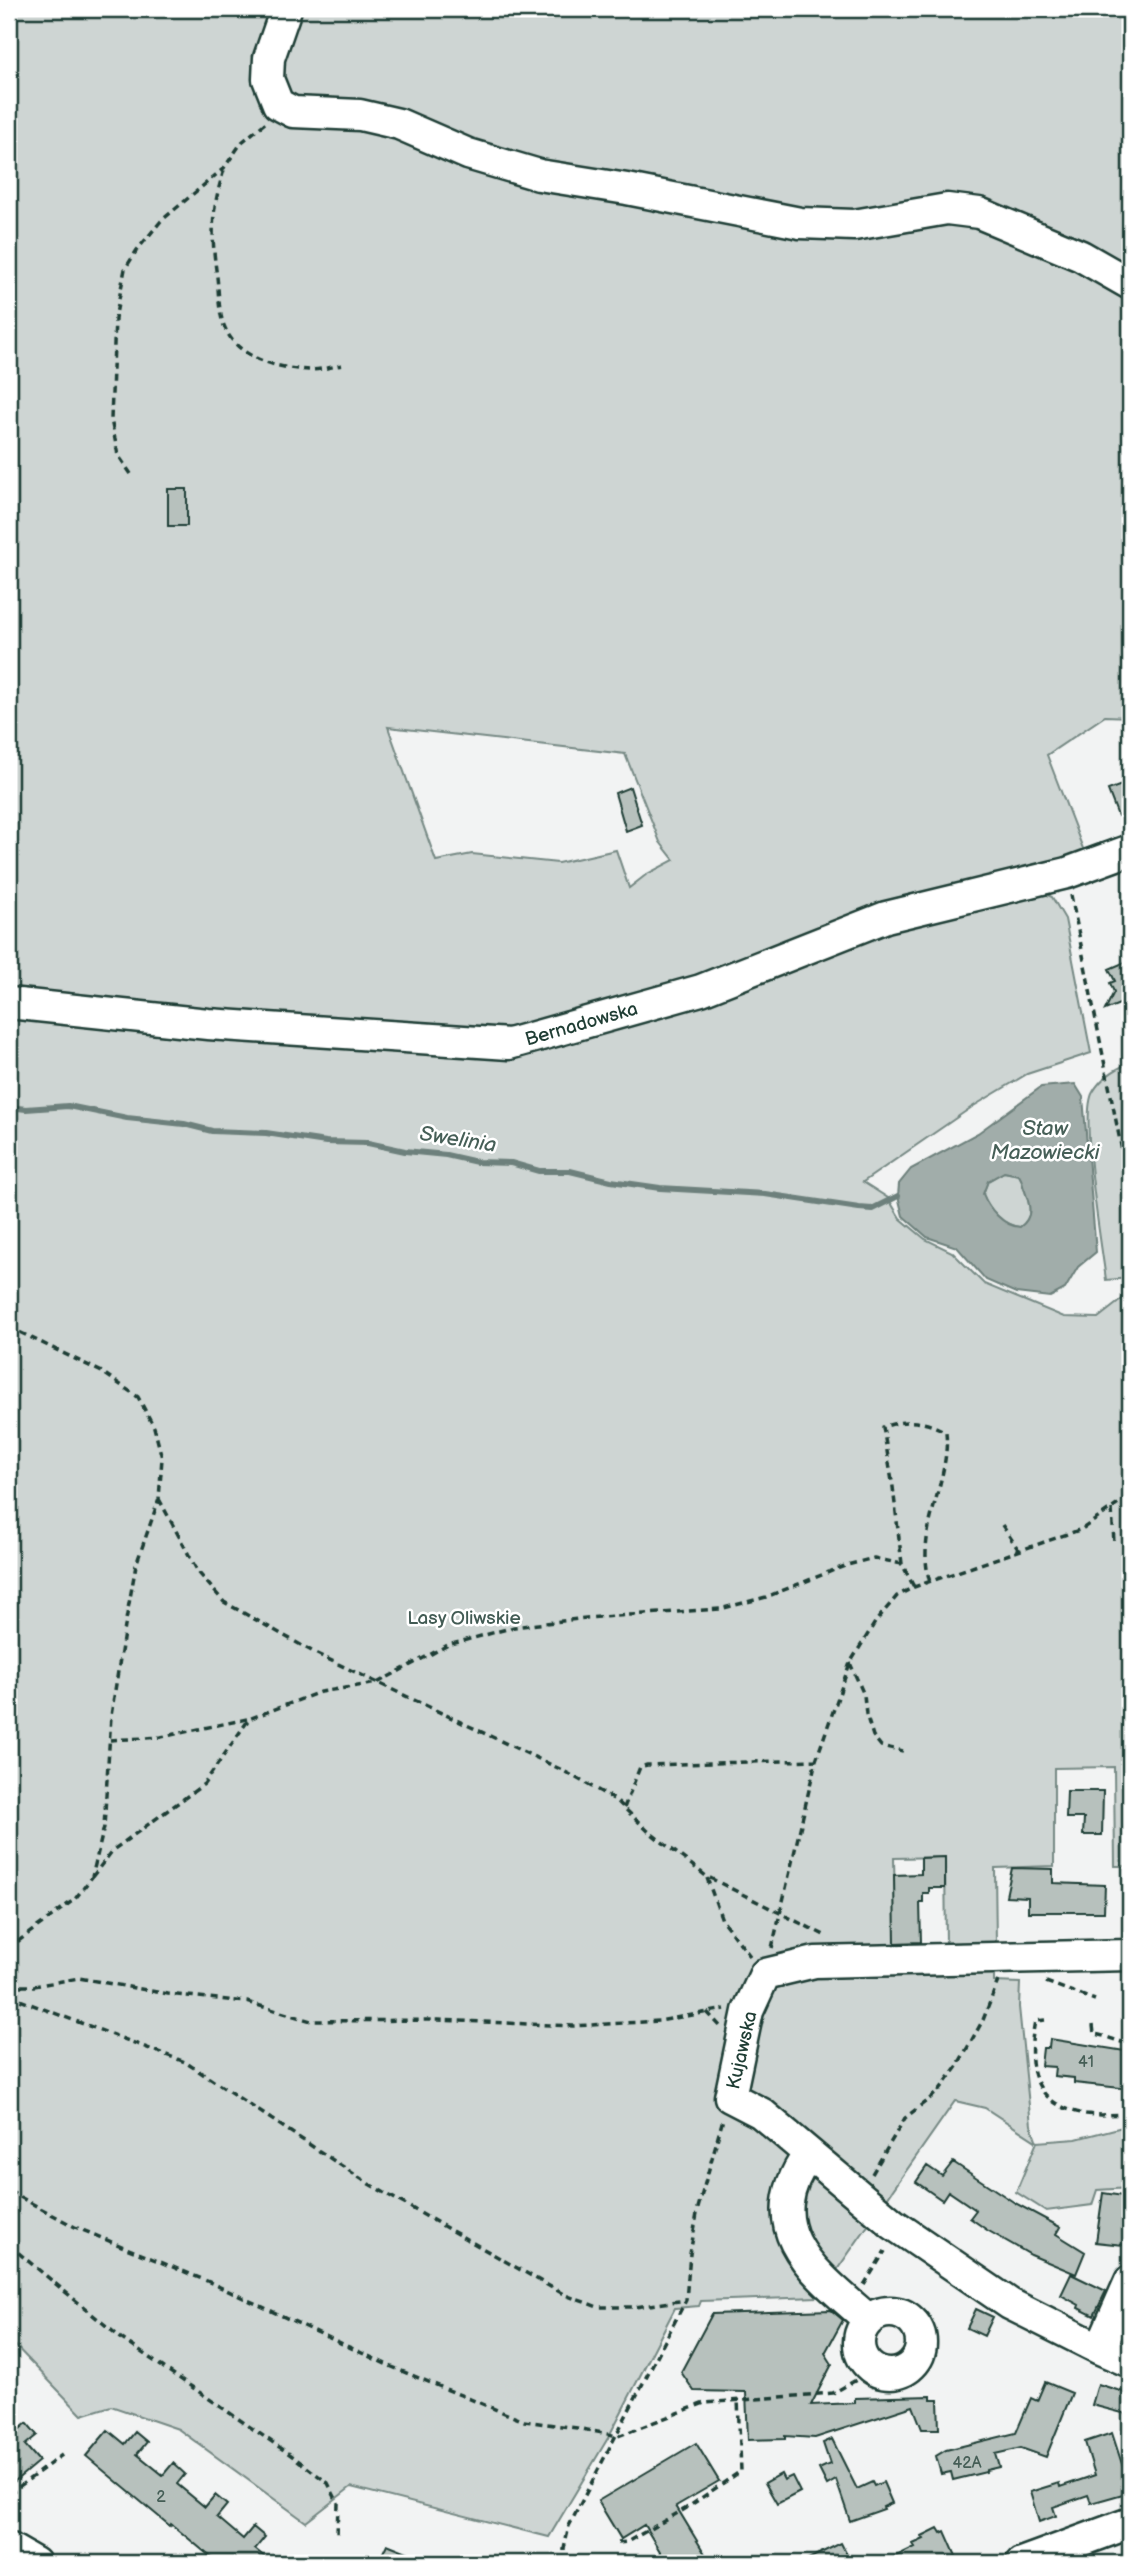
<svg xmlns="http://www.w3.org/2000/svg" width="1139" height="2572" font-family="'Balsamiq Sans',sans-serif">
	<rect width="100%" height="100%" fill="#f2f3f3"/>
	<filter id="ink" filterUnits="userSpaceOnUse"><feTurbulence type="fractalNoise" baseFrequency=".0143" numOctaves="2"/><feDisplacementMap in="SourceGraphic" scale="14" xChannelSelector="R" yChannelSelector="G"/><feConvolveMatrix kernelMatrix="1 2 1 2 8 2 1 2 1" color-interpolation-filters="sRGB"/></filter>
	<g filter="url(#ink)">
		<path fill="#ced5d3" stroke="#768984" stroke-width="2" fill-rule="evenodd" d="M9,9H1130V717L1105,716L1047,755L1085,854L1037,890L1052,897L1065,919L1091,1053L1027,1074L972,1107L863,1182L888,1198L900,1218L925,1239L952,1252L984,1284L1064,1317L1098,1318L1130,1293V1866H1115L1114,1767L1054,1768V1866L995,1868L996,1945L946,1946L945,1857L894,1858L896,1947L899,1974L994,1973V1982L1020,1983L1019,2007L1031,2125L1037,2142L1076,2139L1130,2125V2188L1097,2190L1092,2205L1046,2211L1016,2192L1037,2142L985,2108L955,2101L818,2297L701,2301L699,2306L675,2308L608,2438L549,2537L351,2487L306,2522L178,2429L111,2406L82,2415L9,2339ZM388,727L625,754L660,842L674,860L647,874L629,888L616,850L558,863L472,854L436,861Z
			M1130,1063V1278L1106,1280C1102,1248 1079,1115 1093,1092C1101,1078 1115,1069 1130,1063Z
			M1004,1172L1019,1175C1023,1181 1022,1185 1025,1191C1030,1205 1034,1216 1020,1227C1003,1226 989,1209 983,1194L988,1181Z"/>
		<path fill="#a1adaa" stroke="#6d807b" stroke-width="2" fill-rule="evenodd" d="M1075,1084L1083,1097L1096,1252L1078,1267L1065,1289L1050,1297L1016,1293L986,1280L957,1247L927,1237L903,1216L898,1196L899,1184L911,1169L978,1133L1041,1087ZM1004,1172L1019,1175C1023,1181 1022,1185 1025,1191C1030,1205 1034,1217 1020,1227C1003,1226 989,1209 983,1194L988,1181Z"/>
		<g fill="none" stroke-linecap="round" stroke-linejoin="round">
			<path stroke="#6d807b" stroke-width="6" d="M9,1107L26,1109L68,1106L127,1118L184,1124L212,1131L266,1133L326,1142L368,1143L405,1151L446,1155L477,1162L511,1163L539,1171H570L611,1181L660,1188L765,1194L859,1208L872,1209L898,1196"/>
		</g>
		<path fill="#b7c1bd" stroke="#1f3d34" stroke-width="2" d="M168,489H187V526H168Z
			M1130,782V811L1118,816L1108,790Z
			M630,787L642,825L626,831L615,793Z
			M1130,960V1018L1124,1002L1105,1010L1114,992L1110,983L1115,981L1109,969Z
			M1067,1791H1103L1102,1835H1083L1084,1818H1066Z
			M945,1857V1888H929V1893H923V1902H920L921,1942L895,1943L894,1875L921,1874V1858Z
			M1012,1868L1053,1869V1883L1105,1885L1104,1912H1028V1897L1006,1896Z
			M1050,2039L1125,2051L1124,2055L1130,2056V2089L1074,2083V2078L1054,2076L1055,2067L1041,2066L1043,2048H1049Z
			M953,2162L1015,2203L1060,2227L1056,2234L1085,2252L1076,2274L1031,2255L987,2230L970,2218L976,2210L948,2191L942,2200L916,2182L927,2166L942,2176Z
			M1103,2193L1130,2197L1128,2237H1124L1123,2245L1096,2242Z
			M1071,2274L1106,2291L1094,2316L1078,2308L1079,2305L1061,2295Z
			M976,2309L993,2317L984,2336L967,2328Z
			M831,2310L843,2320L825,2353L832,2364L811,2405L855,2403V2398L931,2396V2400H938L939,2429H922L913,2406L815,2438L785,2436V2439L748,2440L746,2392L694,2391L681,2372L712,2314Z
			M1045,2382L1072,2393L1046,2457L1021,2448L995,2454L999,2467L986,2470V2472L953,2480L951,2472L941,2474L936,2456L946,2450L1016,2433L1031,2398L1037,2401Z
			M1098,2384L1130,2394V2415L1092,2405Z
			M27,2423L37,2435L25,2445L39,2461L9,2486V2425L15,2433Z
			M108,2430L125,2444L135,2432L147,2442L137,2454L163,2475L173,2463L185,2474L177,2484L205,2507L215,2495L227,2505L217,2517L243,2539L253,2527L265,2537L255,2549L272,2563H218L171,2524L170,2526L86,2456Z
			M1112,2433L1123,2467L1130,2465V2492L1091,2503L1088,2495L1053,2507L1056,2516L1039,2522L1030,2492L1059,2483L1060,2487L1095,2475L1085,2442Z
			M832,2439L857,2489L872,2482L874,2486L883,2482L892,2503L883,2507L884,2509L850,2521L836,2480L827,2485L819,2469L830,2464L823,2443Z
			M696,2443L719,2481L676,2506L705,2554L698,2558L699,2563H667L644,2525L621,2539L598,2501Z
			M781,2474L784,2480L792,2476L800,2492L777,2504L765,2483Z
			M938,2528L941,2533L945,2531L956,2556L940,2563H882L915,2547L913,2544L924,2539L922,2536Z
			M841,2543L851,2563H800Z
			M387,2544L432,2562V2563H378Z"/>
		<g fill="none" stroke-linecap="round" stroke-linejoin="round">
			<g stroke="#1f3d34" stroke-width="35">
				<path id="minor" d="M286,9L269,58L268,79L278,104L293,112L360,115L399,124L468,154L539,175L627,189L800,223L854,225L947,209L979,213L1081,256L1130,284
					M9,1003L208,1024L509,1044L701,990L886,917L1067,873L1130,850
					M1130,1955L815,1962L765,1974L748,2011L730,2097L761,2113L893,2224L1010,2304L1100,2349L1130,2362
					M808,2155C755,2230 815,2273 869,2320
					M859 2343a31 31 0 1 1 62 0a31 31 0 1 1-62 0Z
					M1100,2349L1130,2281
					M9,2548L35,2563
					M1021,2563L1130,2523"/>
			</g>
			<path stroke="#1f3d34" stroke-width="3.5" stroke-dasharray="7 5" stroke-linecap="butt" d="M1129,9H1130
				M224,170C211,211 211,235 217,277C219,293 218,315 226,330C239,359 280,369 310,370C320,370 331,367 342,365
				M131,474L118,455L111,419L115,319L125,269L137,250L161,221L224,168L242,142L265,123
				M1071,895L1130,1191
				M9,1327L102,1372L138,1397L154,1427L162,1458L159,1499L136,1565L126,1620L111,1716L104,1827L92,1877L75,1899L9,1948
				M159,1499L198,1572L224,1602L317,1654L562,1770L617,1801L648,1831L706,1876L826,1936
				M1112,1509L1114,1543
				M1002,1525L1020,1552
				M902,1564L893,1487L883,1427C905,1419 925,1420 946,1432C951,1482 914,1531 930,1582
				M850,1663L864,1695L866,1714L873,1736L881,1746L903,1751
				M110,1740L161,1737L247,1719
				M624,1808L640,1767L647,1765L816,1760
				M92,1877L113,1850L204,1784L249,1719L320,1692L377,1683L448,1645L514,1627L586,1618L720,1609L766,1597L847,1565L874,1558L902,1564L914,1587
				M707,1878L722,1920L750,1956
				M772,1948L816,1760L850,1663L876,1621L897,1596L914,1587L1082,1529L1130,1496
				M1046,1982L1095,2000
				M9,1986H34L79,1978L168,1994L247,2002L311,2021L439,2020L573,2026L659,2021L725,2009
				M9,1996L185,2062L369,2184L565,2295L598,2307H635L686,2300
				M707,2012L720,2026
				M1045,2020L1035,2021C1026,2066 1032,2105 1086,2114C1100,2116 1116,2114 1130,2114
				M1093,2025L1094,2034C1108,2036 1117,2042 1130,2044
				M872,2174L905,2118L938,2092L956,2068L983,2020L998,1981
				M9,2191L75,2227L207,2281L392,2367L524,2421L577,2428L618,2436L704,2403L833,2393L874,2370
				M9,2245L122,2339L291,2455L328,2483L338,2503L337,2536
				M864,2285L885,2251
				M9,2494L62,2455
				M618,2543L627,2542L685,2509L741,2471L738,2399
				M564,2563V2549L569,2526L686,2300L690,2254L698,2208L723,2119"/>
			<use href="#minor" stroke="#fff" stroke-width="30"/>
		</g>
	</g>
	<g text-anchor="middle" stroke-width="5" stroke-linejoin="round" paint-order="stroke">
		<g font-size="16" fill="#455e56">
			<text x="1086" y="2067">41</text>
			<text x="967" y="2468">42A</text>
			<text x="161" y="2502">2</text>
		</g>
		<g font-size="19" fill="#1f3d34" stroke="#fff">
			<text transform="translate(581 1023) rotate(-16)" y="7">Bernadowska</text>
			<text transform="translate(741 2050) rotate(-77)" y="7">Kujawska</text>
		</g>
		<g font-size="19" fill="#425b54" stroke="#fff">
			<text x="464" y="1624">Lasy Oliwskie</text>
		</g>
		<g font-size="21" font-style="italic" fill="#465f57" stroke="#fff">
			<text x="1045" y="1135">Staw<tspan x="1045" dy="24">Mazowiecki</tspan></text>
			<text transform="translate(458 1139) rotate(9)" y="7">Swelinia</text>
		</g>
	</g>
	<rect width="1139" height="2572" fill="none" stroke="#fff" stroke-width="35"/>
	<rect x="18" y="18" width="1104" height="2537" fill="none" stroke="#1f3d34" stroke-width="2.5" filter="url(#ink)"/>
</svg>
